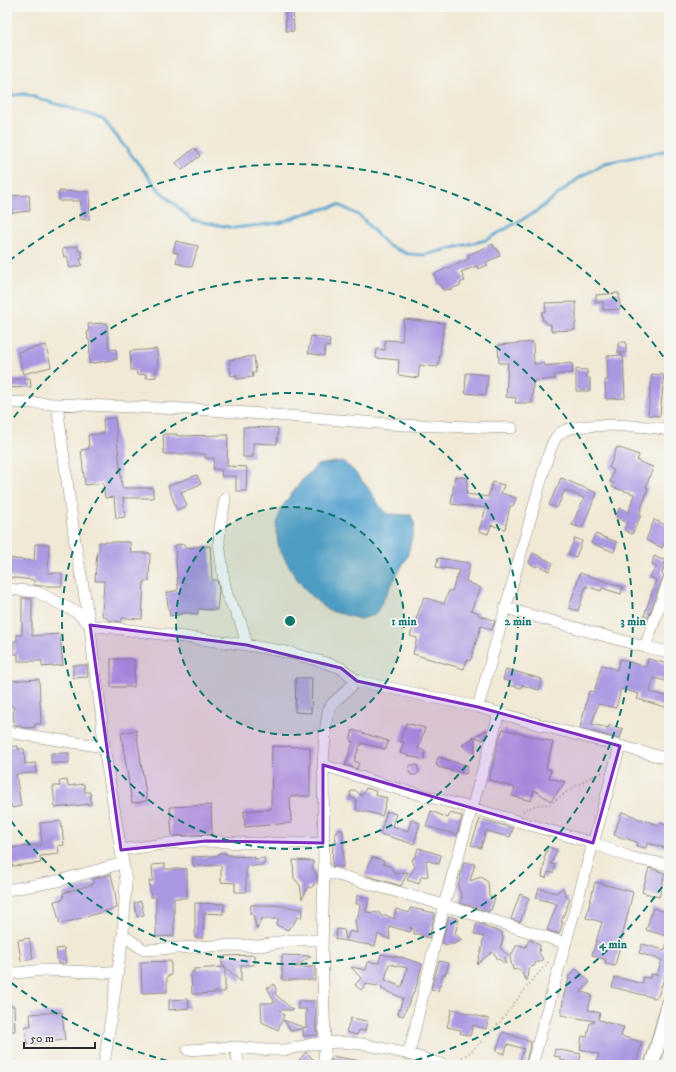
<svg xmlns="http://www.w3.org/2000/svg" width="676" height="1072" font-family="'IM FELL DW Pica',serif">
	<rect width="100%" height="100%" fill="#f6f6f2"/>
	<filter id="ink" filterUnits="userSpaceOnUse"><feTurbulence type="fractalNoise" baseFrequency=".025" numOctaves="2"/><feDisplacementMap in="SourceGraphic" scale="8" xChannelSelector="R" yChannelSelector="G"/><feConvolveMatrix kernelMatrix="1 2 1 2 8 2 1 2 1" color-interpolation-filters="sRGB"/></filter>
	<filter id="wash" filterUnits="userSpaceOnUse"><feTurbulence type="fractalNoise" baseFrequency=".012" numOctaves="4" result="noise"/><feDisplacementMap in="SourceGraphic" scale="16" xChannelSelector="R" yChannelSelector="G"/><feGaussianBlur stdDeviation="0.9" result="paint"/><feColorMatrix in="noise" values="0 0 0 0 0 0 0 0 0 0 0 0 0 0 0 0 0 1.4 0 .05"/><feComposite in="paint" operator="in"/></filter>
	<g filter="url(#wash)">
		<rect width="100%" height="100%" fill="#f1e9d5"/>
		<path fill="#57a3cf" stroke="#41677d" d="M342,461L353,470L368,488L381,508L388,514L411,515L415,525L407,557L375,615L360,619L327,610L308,593L297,579L279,549L276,528L281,508L303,479L317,465Z"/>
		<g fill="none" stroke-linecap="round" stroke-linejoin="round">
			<path stroke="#57a3cf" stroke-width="3" d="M7,96L24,94L102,118L160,191L192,220L234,228L279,223L307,213L339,205L360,216L387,245L408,254L424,255L486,240L537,211L579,178L605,163L669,150"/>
		</g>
		<g id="blocks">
			<path fill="#ab98e2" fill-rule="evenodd" d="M285,7H293L294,31H286Z
				M194,148L200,156L182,170L176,163Z
				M59,191L90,192L89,220L80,219L81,201H59Z
				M29,195L30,211L12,213L11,196Z
				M176,241L198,246L192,267L176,263L178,253L173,252Z
				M493,244L495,249L497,248L500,256L486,262L488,265L478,269L477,266L461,272L465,281L460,283L461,285L449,290L448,289L443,290L440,284L438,285L434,274L469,259L468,255Z
				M77,246L79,251H81L83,258L80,259L82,265L70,268L67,256L64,257L62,249Z
				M619,293L620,309L603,310V302L596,303V295Z
				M576,302V323H575V330L551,331V324H546V321H543L542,312L546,311L545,303Z
				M404,319L444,323L438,367L420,365L418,378L398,375L399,360L376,358L377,349L385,350V340L402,341Z
				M107,323L109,350L116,349L117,359L89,364L90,340H88L87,331H89L88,324Z
				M311,336L330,339L329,347L325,346L324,356L308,353Z
				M533,342L534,364L543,363L544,366L572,363L573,373L554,375L555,379L533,381L532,403H515L516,398L506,397L508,363H499L498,345Z
				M618,342H626V353H618Z
				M46,345L51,367L23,374L18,352Z
				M157,349L158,368L156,369V377L146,378V374L137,375L136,370H131L130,351Z
				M623,355L625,398L606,399L605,380H608L607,356Z
				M254,356L256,373H252L253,377L237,379V375L231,376L229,360Z
				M576,369L587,370V378H590V391H576Z
				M466,373L488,375L486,395L465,393Z
				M652,374L664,375L660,416L648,415Z
				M30,378L31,387L7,388V380Z
				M115,418L122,488H153V498H123L125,517L116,518L114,497L105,498L103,483L85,485L81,450L89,449L88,435L104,433L103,419Z
				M243,427L278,428L277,444L253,443V457H243Z
				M163,434H177V436L228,435L227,466L247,467L246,491H236V476H221L222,470L213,469L214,458H205V454H164Z
				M617,447L639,455L637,461L653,467L646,487L648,488L639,515H641L632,534L624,530L627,523L616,517L620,508L629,512L634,494L612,487L614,483L610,482L614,470L609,468Z
				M197,475L201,484L181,492L187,506L177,510L168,486Z
				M455,476L468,478L466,494L488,497L493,482L504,485L501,493L516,498L513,506H510L505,529L491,525L488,534L479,531L486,508L451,504Z
				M561,478L597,493L582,528L572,525L584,498L565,490L557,508L549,505Z
				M654,520L666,525L665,527L669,528V539L667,543L665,542L662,548L646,540Z
				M595,534L617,542L614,552L591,543Z
				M575,538L582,541L576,557L568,554Z
				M99,542H130L131,553H150L149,581H144L142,619L122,618L121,622L109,620L102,615L104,581H95L97,551H99Z
				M35,544H49L48,573H62V586H40L34,585V580L7,577V558L34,561Z
				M185,544V548L210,546L212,580H217L219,590L217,610L198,609V614L186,613L170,616L166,593L178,590L175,545Z
				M533,553L553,563L549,571L537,565L536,567L529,563Z
				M667,555L662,574L664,575L648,618L644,616L656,580L649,577L657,567L652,565L654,556L663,560Z
				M438,558L470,563L466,581L481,588L471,610L479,613L478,615L495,621L492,630L481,626L470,661L467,660L464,669L413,654L417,638L410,636L424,597L444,604L449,590L452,591L459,570L444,568L443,569L436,567Z
				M580,573L623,587L621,594L602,588L601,591L586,586L578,611L569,608Z
				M22,598L32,599V636L60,634L63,665L42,667V661H18V654H14V641H17V635H22Z
				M111,659H134V687H111Z
				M620,659L646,667L648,659L669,664V682L654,678L650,692L669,697V708L637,699L639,694L621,689L616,708L598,704L592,724L608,728L609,725L623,729L620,739L580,728L589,691L594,692L602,665L617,670Z
				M73,665H87L88,677L73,678Z
				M506,669L542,679L539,690L522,685L521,688L509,685L510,682L503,680Z
				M296,678H312L311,713L295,712Z
				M39,679L41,724H35V727L26,728L20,727V725H14L13,706L7,707V681Z
				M406,723L425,728L418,749L425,751L424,760L400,753L404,742L400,741Z
				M487,729L484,740L475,737V753L470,752L462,745Z
				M503,729L553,742L546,768L551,770L549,778L565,782L551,801L534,790L531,801L512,796L515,788L489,780L498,743Z
				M136,730L147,801L132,803L121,733Z
				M353,730L388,741L386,749L362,743V745H360L354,761L359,763L357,769L345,765L353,742L350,741Z
				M18,746V749H24L25,764L36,763V773L16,774L21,806L12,808L11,804L7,805V747Z
				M272,746L310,747V796H290L291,823L245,827L244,811L271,809Z
				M51,753H69V763H51Z
				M438,757L468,766L466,774L438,767V765H436Z
				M410,765H417L419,772L416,775H411L409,772Z
				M67,780L68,786L84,784L85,792H90L91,804L55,808L53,786H60L59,781Z
				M366,788L376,791L375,795L387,798L382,816L364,811H357L356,799L351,798L350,795V792L355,790L362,796Z
				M211,805L212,834L172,836L170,807Z
				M387,811L396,814L392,826L408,831L411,820L420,823L414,844L380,834Z
				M431,811L448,818L450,813L462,816L457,835L426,826Z
				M622,812L636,817V818L659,825L660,823L669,826V839L666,848L647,843L646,848L636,846L637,842L614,835Z
				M480,819L513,828L510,837L486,831L481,848L471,845Z
				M61,821L64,845L58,846L59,854L40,856L41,863L12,866L10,848L42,845L40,823Z
				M338,830H343V867L332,866L333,842H336L335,833Z
				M548,847L557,850L551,864L555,865L553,873L548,872L546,878L542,877L545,860L544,859Z
				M418,848L441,855L439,864L426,860L428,876L421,877L419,884L407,880L415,867L412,860L416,855Z
				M219,853H226V855H231V856L255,857L254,859L265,858L264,864L262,865L246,867V892H235V883L221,882V865L193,866V857L213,856L218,855Z
				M372,857L384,861L383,864L391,867L395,874L408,872L401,886L365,875Z
				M293,860L313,861V869L317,875V882L311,888L308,887L302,899L300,885L294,878Z
				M464,862L475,864L470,881L481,877L488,882L489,896L495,898L491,910H489V912L460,903L462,896L458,886Z
				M165,864V869H187V898H174V936L156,937V897H151L149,881H153L152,865Z
				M649,868L665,873L659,897L642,892Z
				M111,874L115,891L117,908L60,924L54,901L64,899L63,893L94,884L93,879Z
				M595,882L633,892L615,966L605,964L606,960L592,955L602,922L586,918Z
				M539,888L556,893L563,888L566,896L570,899L561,922H563L559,934L547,930L557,904L536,898Z
				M520,894L529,898L520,922L511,919Z
				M357,895L369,898L366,912L380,913L382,917L386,915L394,919L396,909L409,913L410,908L435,913L429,938L418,934H414V929L409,927L412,929L410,932L389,926L390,940L378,934L375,946L335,939L337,929L344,930L346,940L350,931L357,933L355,920L358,917L360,904H356Z
				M141,901L144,915L137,917L134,903Z
				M195,903L224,904L223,914L204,913L203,938H195Z
				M251,905H273L303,909L301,918L297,917L293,925L289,927L288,930L276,925L279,919H261L257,930L253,914H250Z
				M653,908L669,913V930L667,936L646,930Z
				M449,916L459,919L455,934L462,940L454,944H448V945L442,943Z
				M477,923L485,925V927L502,932L503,939L500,948L509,956L505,958V964L499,959H496L497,957L492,952L477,964L483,944H482L484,937L474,934Z
				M29,938L33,959L21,961L18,940Z
				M529,939L540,945L539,953L543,959L540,962H536L534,966L528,968L527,981L519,969L513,970L510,958L516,946L518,945L526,947Z
				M667,942L669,943V968L668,967L658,996L655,998L612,987L615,977L643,984V977L650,978L651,974L657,975L662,960L639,953L642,944L665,950Z
				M64,948L66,963L58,964L56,949Z
				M381,954L404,958L422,964L417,985L403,1016L398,1014L403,998L381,989L383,987L366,984L361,990L355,985L361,978L351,967L366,970L368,962L379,963ZM389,964L407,968L402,987L385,980Z
				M254,955V965H241V982L225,967V992H215V993L192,994L191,972H194V969L225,967L222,964V957H225V956Z
				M282,955L311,956L295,967H315V980H282Z
				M171,961V976H167V992L142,993L141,962Z
				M439,961L449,963L445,975L443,974L438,991L431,989Z
				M576,969L590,982L581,992L592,995L588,1010L600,1013L598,1020L604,1021V1023L605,1022L624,1027L621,1036L642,1042L635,1065H595L599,1054L580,1049L582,1036L587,1037L590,1023L595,1021L561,1015L564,995L569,979L568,977Z
				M274,984L276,989L275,994L293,1010H279L284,1015L278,1030L262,1022L261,1003H275L267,987L269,988Z
				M188,999L189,1008L169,1010V1000Z
				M298,1001H316V1031L318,1032V1035L303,1036V1028L293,1031H291L283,1020L306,1028V1009H298Z
				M7,1006H14L15,1031H7Z
				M452,1009L489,1019L486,1029L473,1025L470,1036L460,1033L461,1030L447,1027Z
				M62,1012L65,1040L27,1044L25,1026H31L30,1014Z
				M351,1018L367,1021L365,1031L359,1030L357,1035L346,1032Z
				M503,1032L531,1042L525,1065L519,1063L524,1049L508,1044L504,1054L496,1051Z
				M555,1049L581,1054L579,1064L560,1060V1057L554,1056Z
				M306,1052L315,1061L312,1065H295Z
				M331,1056L361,1061L360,1065H331Z"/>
		</g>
	</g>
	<g filter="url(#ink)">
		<use href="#blocks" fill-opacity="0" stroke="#8e8a80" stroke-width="1"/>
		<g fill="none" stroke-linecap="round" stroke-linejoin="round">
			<g stroke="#8e8a80" stroke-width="12">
				<path id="minor" d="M7,402L210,410L403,425L512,428
					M57,404L75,542L90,625L93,656L101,712L104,747L126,881L123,935L104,1065
					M225,499L220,527L219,542L224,581L227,595L241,623L247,645
					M7,589L37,592L78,613L90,625L247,645L291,653L323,662L341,668L357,681L478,707L559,730L669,759
					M505,608L645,647L669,652
					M645,647L669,579
					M478,707L547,459C550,451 552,440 559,434C573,420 649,426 669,430
					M7,732L104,747
					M323,765L391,787L472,808L593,843L632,858L669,865
					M121,850L171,843L206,841L242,843H323
					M324,871L444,905L565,943
					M7,890L58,881L123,863
					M123,935L144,950L230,945L260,946L290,940H322
					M7,974L44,970L117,973
					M235,1047L239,1065
					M188,1050L235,1047L265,1050H285L312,1044L340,1042L363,1044L409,1054L443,1065
					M409,1054L444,905L499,714
					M324,1065L325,1043L322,951L324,871L323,765L325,733L328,711L333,703L357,681
					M532,1065L620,746"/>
			</g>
			<g stroke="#8e8a80" stroke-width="16">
				<path id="tertiary" d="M652,1065L669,1004"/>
			</g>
			<path stroke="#8e8a80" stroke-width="1.5" stroke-dasharray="1 3" stroke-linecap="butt" d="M523,811L536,805L550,804L570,790L589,778L602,773
				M452,1064L472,1051L500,1022L530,983L550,960"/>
			<use href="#minor" stroke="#fff" stroke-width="11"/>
			<use href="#tertiary" stroke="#fff" stroke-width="14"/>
		</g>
	</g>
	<path fill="#7b2cbf" fill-opacity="0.2" stroke="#7b2cbf" stroke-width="3" stroke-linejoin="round" d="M90,625L247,645L341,668L357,681L478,707L620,746L593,843L323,765V843L206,841L121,850Z"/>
	<circle cx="290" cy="621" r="114" fill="#0f766e" fill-opacity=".12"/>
	<g fill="none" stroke="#0f766e" stroke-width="2" stroke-dasharray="7 5">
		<circle cx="290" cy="621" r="114"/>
		<circle cx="290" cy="621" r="228"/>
		<path d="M7 427A343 343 0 1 1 7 815"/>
		<path d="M669 877A457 457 0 0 1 401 1064M179 1064A457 457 0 0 1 9 981M9 261A457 457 0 0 1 669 365"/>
	</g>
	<circle cx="290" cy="621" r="6" fill="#0f766e" stroke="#f6f6f2" stroke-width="2"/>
	<g font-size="12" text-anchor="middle" font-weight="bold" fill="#0f766e" stroke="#f6f6f2" stroke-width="3.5" stroke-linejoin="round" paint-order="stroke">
		<text x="404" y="625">1 min</text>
		<text x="518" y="625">2 min</text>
		<text x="633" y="625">3 min</text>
		<text x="613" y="948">4 min</text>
	</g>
	<rect width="676" height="1072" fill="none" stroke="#f6f6f2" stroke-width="24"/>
	<path d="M24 1042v6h71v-6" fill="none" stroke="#2b2b2b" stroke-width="2"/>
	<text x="30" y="1042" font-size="12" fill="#2b2b2b" stroke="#f6f6f2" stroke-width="3" paint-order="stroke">50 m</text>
</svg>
